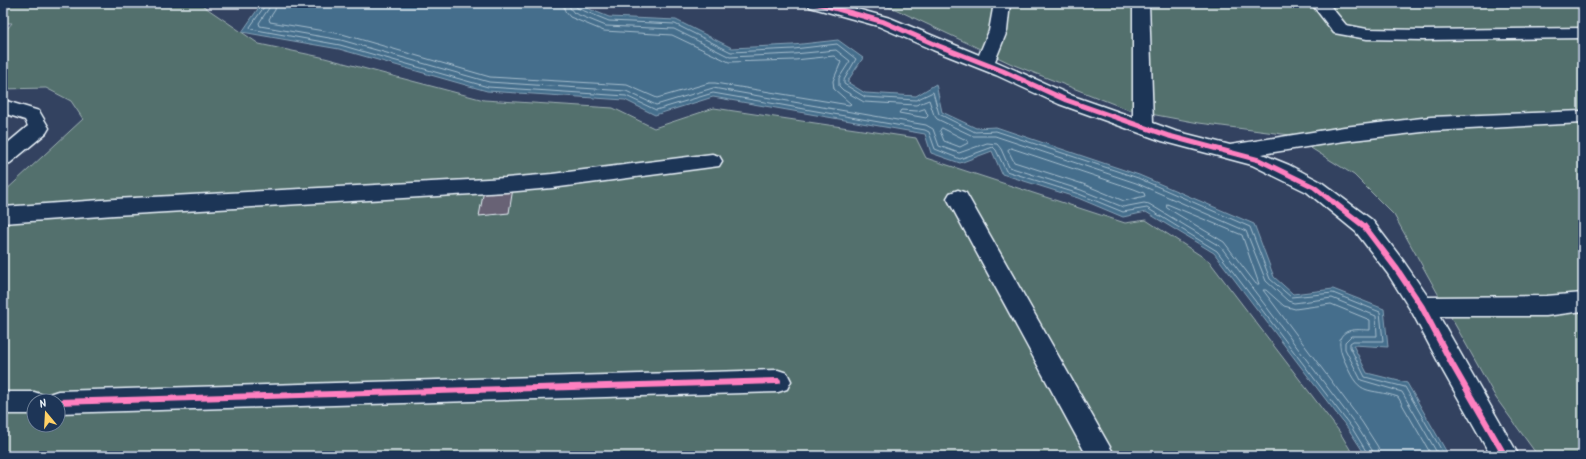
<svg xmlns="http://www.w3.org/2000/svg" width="1586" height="459" font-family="Kalam,sans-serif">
	<rect width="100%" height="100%" fill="#334260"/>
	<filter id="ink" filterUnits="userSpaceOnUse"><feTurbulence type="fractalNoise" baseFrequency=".025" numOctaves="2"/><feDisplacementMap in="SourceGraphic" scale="8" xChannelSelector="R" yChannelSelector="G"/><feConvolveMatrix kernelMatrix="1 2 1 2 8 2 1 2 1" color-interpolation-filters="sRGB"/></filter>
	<g filter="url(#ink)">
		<path fill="#536f6d" stroke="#9eb0b2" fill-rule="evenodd" d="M3,3H199L259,44L321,57L484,100L613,108L654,128L714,108L916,138L926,158L1125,223L1146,220L1209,261L1339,431L1354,456H3V193L83,119L71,101L46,88L3,89V34L12,23H3ZM34,401H58V425H34Z
			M871,3H1583V456H1538L1496,398L1394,215L1354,175L1290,135L1199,123L1129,110L1014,65L895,9Z"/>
		<path fill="#446e8c" stroke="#86a2b7" d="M262,3H574L609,17L676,20L732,48L793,45L838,40L863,58L847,82L865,93L916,96L936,84L942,112L976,128L996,127L1139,175L1254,224L1274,277L1293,294L1333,289L1384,309L1388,347L1353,345L1367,373L1407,383L1449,456H1366L1349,430L1214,253L1146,212L1123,217L1078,198L1002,174L992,151L960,163L931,153L925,134L713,97L655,115L625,100L487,91L339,49L242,32Z"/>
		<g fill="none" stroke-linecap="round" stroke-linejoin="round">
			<path stroke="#a6bdcd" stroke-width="1" d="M265,3L264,7L250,27L251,29L340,45L488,87L626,96L656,110L713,93L925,130L929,132L935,149L960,159L993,147L996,150L1006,171L1079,194L1123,212L1147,208L1217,251L1352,428L1369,456
				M270,3L269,8L259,23L260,26L341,40L489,82L626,91L656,105L713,88L926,125L933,129L939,146L959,153L987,143L997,144L1001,149L1009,167L1081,190L1123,207L1144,203L1149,204L1221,247L1356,425L1372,450L1374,456
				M276,3L275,10L269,19L270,22L342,34L490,77L627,85L657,98L709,83H715L849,105L851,104L834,89L833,81L841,62L834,56L795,60L729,62L672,35L604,31L570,17L565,11L563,3
				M569,3L570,8L574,13L606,26L674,29L730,57L794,54L836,50L850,61L839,78V86L843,90L864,102L916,105L929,100L934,115L937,119L973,136H995L1136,183L1246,231L1266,281L1288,301L1294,303L1332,298L1376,316L1377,336H1351L1345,342V349L1361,380L1402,392L1439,456
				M574,3L577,8L609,21L675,24L731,52L794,49L837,44L856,59L844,80V84L865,97L916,100L933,92L939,114L975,132L996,131L1138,178L1250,227L1270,279L1291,297L1333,293L1380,312L1383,341H1353L1350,343V347L1365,377L1405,387L1445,456
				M925,109L928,116L926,118L899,113L901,110L917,111Z
				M942,128L968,141V143L960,147L944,141L940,131Z
				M1011,148L1134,189L1144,193L1145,196L1124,201L1083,184L1014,162L1008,150Z
				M1167,204L1242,235L1259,284H1256L1224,242L1167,208Z
				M1380,456L1378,447L1362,422L1263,290H1266L1284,306L1295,309L1331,304L1370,320V330C1359,330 1345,327 1340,339C1339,348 1342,356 1346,364C1360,398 1368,387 1398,397L1432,456"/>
		</g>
		<path fill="#676275" stroke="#e8f1f8" d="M513,188L509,213L479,216L484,190Z"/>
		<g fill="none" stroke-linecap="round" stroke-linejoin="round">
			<g stroke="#e8f1f8" stroke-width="3">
				<path id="minor" d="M808,3H835L890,18L979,55L989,31L994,3H1010L1007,31L995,61L1073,96L1133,117V3H1149L1153,123L1175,131L1230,145L1344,127L1431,117L1583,111V123L1431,131L1344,141L1262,154L1289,165L1321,182L1372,220L1404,262L1428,297L1546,296L1583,293V311L1546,316H1439L1519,456H1491L1443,371L1413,314L1388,274L1356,232L1307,192L1252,165L1162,141L1059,104L996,75L933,50L878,26L810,7Z
					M1311,3H1328L1346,25L1367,29L1423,30L1583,28V38L1423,40L1367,39L1334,33Z
					M3,100L39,111L49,128L46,133L10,163L3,165V147L28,126L25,120L3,113Z
					M712,154L719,156L722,161L719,166L552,188L506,192L115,215L3,223V207L115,199L506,178L552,174Z
					M958,190L966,193L1115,456H1087L947,198L950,193Z
					M778,370L787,373L791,381L787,389L778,392L58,413V401H34V414H3V392H34L43,395L46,401L49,394L58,391Z"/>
			</g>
			<use href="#minor" fill="#1d3557" fill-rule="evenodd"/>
			<g stroke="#1d3557" stroke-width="7">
				<path id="cycleway-far1" d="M816,3L884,22L939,46L1003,71L1066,100L1169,136L1259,160L1314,187L1334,203"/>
			</g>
			<g stroke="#1d3557" stroke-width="9">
				<path id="cycleway" d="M1333,202L1364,226L1396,268L1422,307L1452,364L1505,456
					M58,402L778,381"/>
			</g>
			<use href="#cycleway-far1" stroke="#ff80c0" stroke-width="5"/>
			<use href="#cycleway" stroke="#ff80c0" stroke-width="6"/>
		</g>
	</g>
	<rect width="1586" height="459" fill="none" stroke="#1d3557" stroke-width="16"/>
	<rect x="8" y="8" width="1570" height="443" fill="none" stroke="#e8f1f8" stroke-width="1.5" filter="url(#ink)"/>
	<g transform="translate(46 413) rotate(342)"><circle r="19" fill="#1d3557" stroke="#6e8097"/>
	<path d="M0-3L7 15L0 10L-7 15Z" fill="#ffd166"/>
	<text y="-6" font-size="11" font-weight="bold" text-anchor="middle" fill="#e8f1f8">N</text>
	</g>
</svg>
